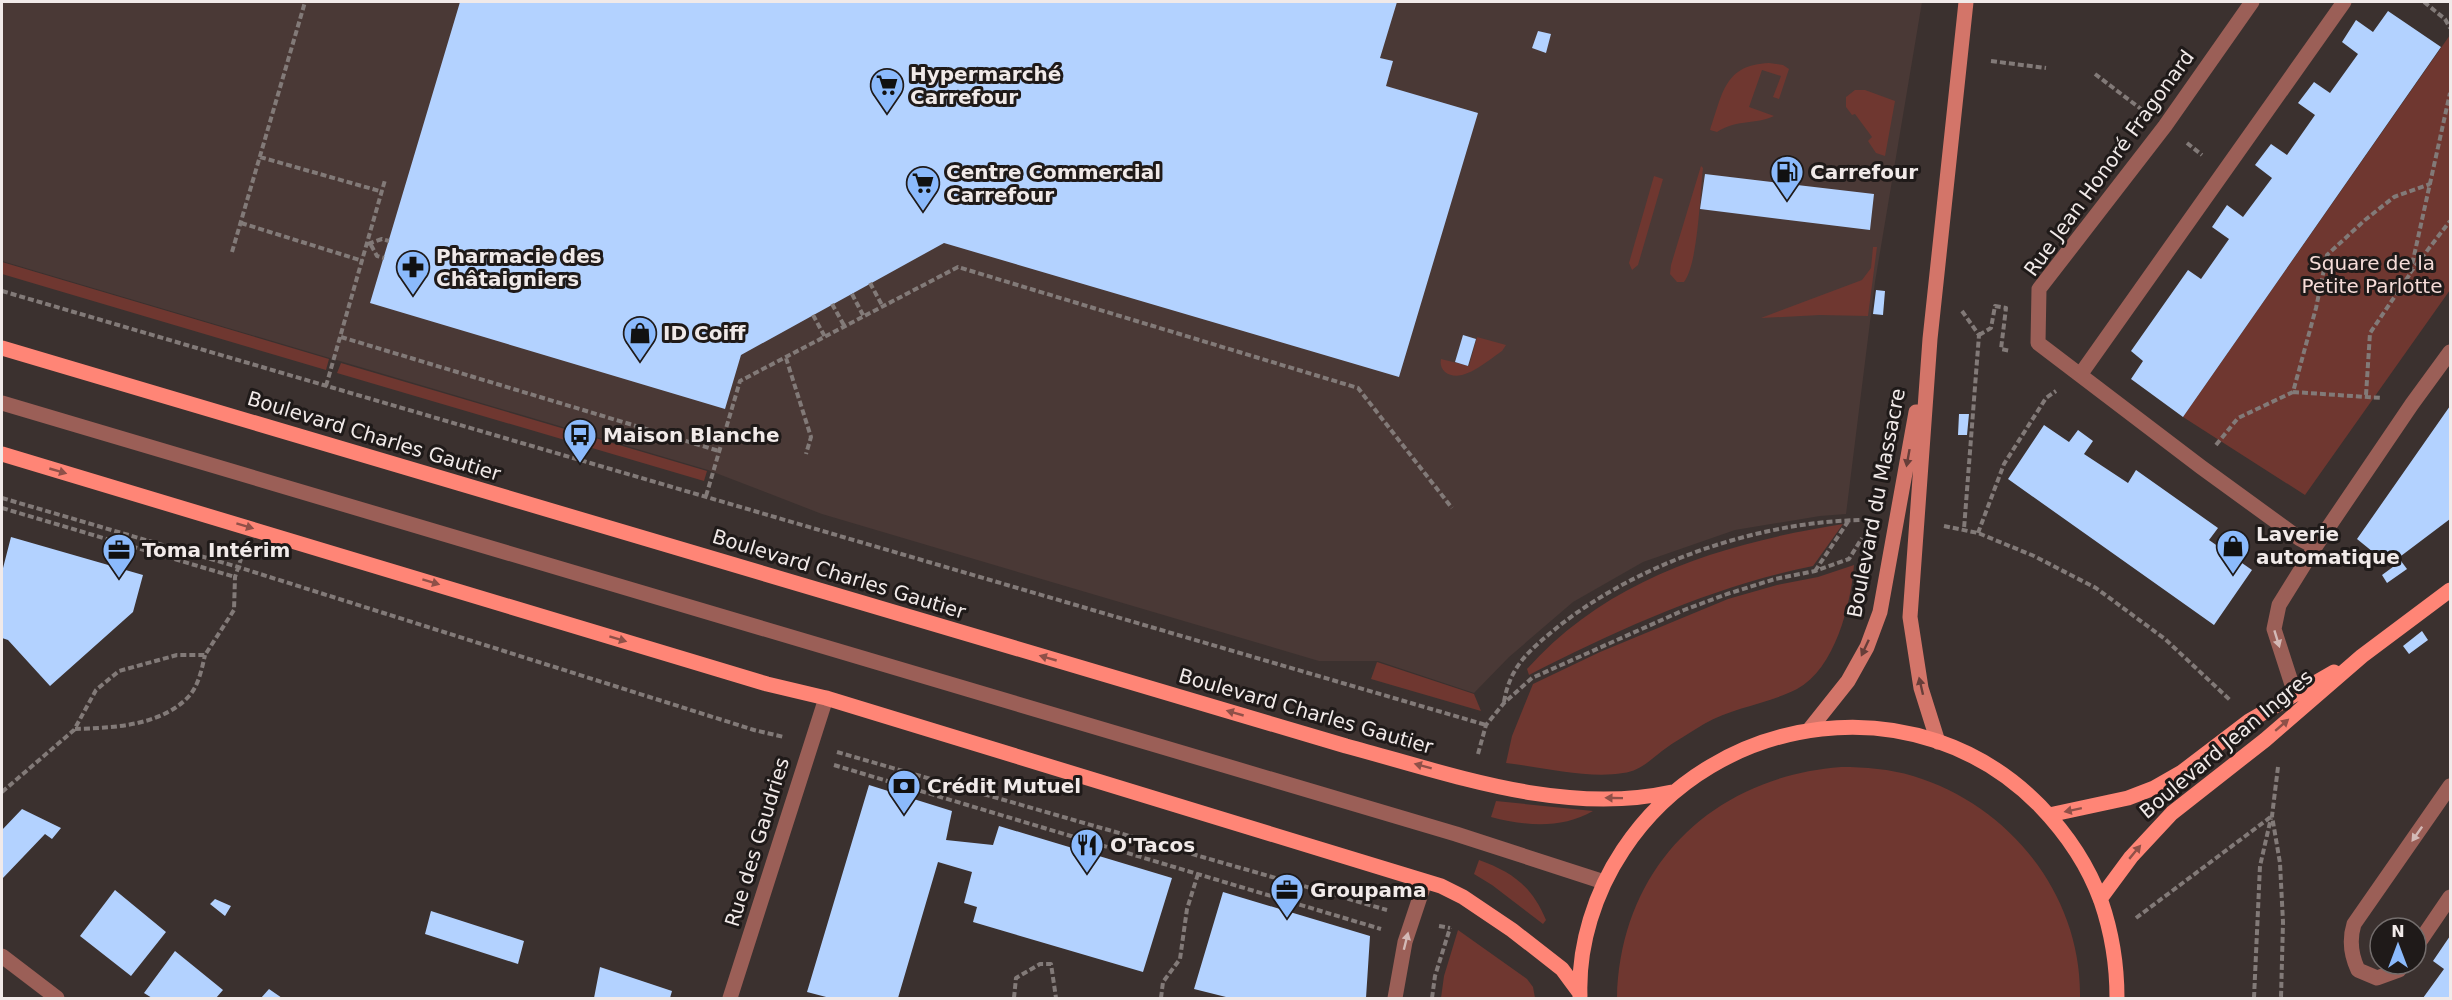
<svg xmlns="http://www.w3.org/2000/svg" width="2452" height="1000" font-family="'DejaVu Sans',sans-serif">
	<rect width="100%" height="100%" fill="#3b312f"/>
	<path fill="#4a3936" d="M2,2H1922L1875,282L1846,514L1820,516L1735,530L1643,562L1573,602L1509,657L1474,693L1378,661H1319L822,514L708,470L2,261Z"/>
	<path fill="#6f3730" d="M2450,35V290L2305,495L2183,417Z
		M1769,63L1783,65L1789,69L1779,99L1773,97L1781,76L1762,70L1749,107L1774,116C1755,125 1737,119 1717,132L1710,130C1723,93 1724,65 1769,63Z
		M1855,90H1865L1895,101L1885,156L1876,153L1868,141L1872,137L1855,114L1852,115L1846,107V97Z
		M1701,166L1703,168C1700,195 1698,264 1684,282H1677L1670,274L1671,265Z
		M1654,176L1663,179L1638,265L1632,270L1629,263Z
		M1873,247H1877L1868,316L1820,315L1761,318L1862,280L1871,268Z
		M2,262L329,359L326,370L2,274Z
		M1477,337L1506,345L1502,351C1488,360 1462,385 1445,372C1441,368 1440,364 1441,359L1469,366Z
		M341,363L707,471L704,481L337,373Z
		M1843,524L1813,566C1714,586 1619,629 1529,675L1527,669C1609,577 1725,543 1843,524Z
		M1854,565C1851,604 1835,669 1797,689C1768,704 1733,707 1704,724C1690,733 1675,741 1662,751C1649,761 1640,771 1623,773C1588,779 1541,767 1506,763L1512,736L1533,684L1600,652L1728,599L1777,585L1818,577Z
		M1377,662L1474,694L1481,711L1371,679Z
		M1841,767C1865,767 1890,769 1913,776C2010,805 2082,896 2080,998H1617C1620,867 1712,777 1841,767Z
		M1496,801L1593,811C1562,829 1525,826 1491,817Z
		M1479,860C1512,872 1532,886 1546,920L1543,924L1492,885L1474,874Z
		M1458,930L1527,979L1533,987L1535,998H1441L1444,976Z"/>
	<path fill="#b3d2ff" d="M460,2H1397L1380,58L1393,61L1386,86L1478,113L1399,377L944,243L741,355L725,409L370,303Z
		M2388,11L2441,47L2183,417L2131,379L2143,361L2131,351L2188,270L2201,279L2229,239L2212,227L2227,205L2243,217L2272,178L2255,165L2271,144L2287,155L2315,115L2298,103L2314,82L2330,93L2358,54L2342,42L2356,20L2373,32Z
		M1538,31L1551,34L1546,53L1532,48Z
		M1705,174L1874,194L1870,230L1700,209Z
		M1876,290L1885,291L1883,315L1873,314Z
		M1463,335L1476,339L1468,366L1455,362Z
		M2450,406V519L2389,565L2357,539Z
		M1959,414H1969L1967,435H1958Z
		M2044,425L2069,442L2078,430L2093,441L2084,454L2128,483L2136,470L2218,528L2209,540L2252,570L2214,625L2008,479Z
		M11,537L143,575L133,612L50,686L8,640L2,638V572Z
		M2401,561L2407,569L2387,583L2382,575Z
		M2422,631L2428,640L2409,654L2403,646Z
		M869,785L952,811L946,840L993,845L999,826L1172,878L1143,972L973,922L977,907L964,903L972,872L938,862L898,998H830L807,992Z
		M22,809L61,828L52,839L45,834L2,879V830Z
		M115,890L166,932L131,976L80,936Z
		M1223,892L1370,936L1366,998H1230L1194,989Z
		M215,899L231,906L225,916L210,904Z
		M431,911L524,941L518,964L425,934Z
		M2450,936V998H2423L2444,969L2433,961Z
		M175,951L223,990L216,998H152L144,993Z
		M600,967L672,991L670,998H594Z
		M269,989L282,998H261Z"/>
	<g fill="none" stroke-linecap="round" stroke-linejoin="round">
		<path stroke="#827a78" stroke-width="4" stroke-dasharray="6 3" stroke-linecap="butt" d="M2424,2L2445,19L2450,28
			M1991,61L2046,68
			M2095,74L2141,109
			M2187,143L2202,155
			M260,157L383,192
			M241,223L363,261
			M368,244L382,239L389,241
			M371,245L377,256L384,258
			M232,252L305,2
			M2410,273L2450,221
			M870,283L883,307
			M2,291L1486,725
			M852,294L864,317
			M832,304L845,327
			M1962,311L1979,335L1964,529
			M813,315L825,337
			M1979,335L1991,328L1995,306L2006,308L2001,349L2011,351
			M341,337L719,451
			M786,358L811,437L806,454
			M326,386L385,180
			M2293,392L2382,398
			M2366,395L2370,333L2410,274L2450,93
			M2216,445L2238,418L2293,392L2316,308L2327,255L2365,220L2394,197L2430,184
			M706,496L740,381L958,267L1358,388L1452,508
			M2,498L238,567L754,730L784,737
			M2,508L235,577
			M1944,526L1978,533L2034,556L2096,588L2165,639L2230,700
			M1978,533L2004,464L2046,398L2056,391
			M1815,571L1849,520
			M1504,702C1510,665 1531,649 1559,626C1640,562 1763,520 1867,520
			M75,729C112,728 163,726 190,695C199,684 202,668 205,655
			M837,752L1387,910
			M1478,754L1486,725L1504,703L1532,678L1684,610L1727,594L1775,579L1815,571L1849,559L1862,538
			M834,765L1381,929
			M2278,767L2272,816L2280,863L2283,922L2281,998
			M2,792L74,730L96,690L119,671L177,655H205L234,610L235,577L242,556
			M2136,918L2272,816
			M1439,926L1450,928
			M1014,998L1016,978L1040,964H1051L1056,998
			M1161,998L1163,982L1180,959L1187,909L1198,874
			M1432,998L1435,976L1450,928
			M2254,998L2260,866L2271,818"/>
		<path stroke="#9b5f57" stroke-width="15" d="M2252,2L2165,126L2039,289L2038,343L2201,467L2300,539L2315,547
			M2080,375L2344,2
			M2,403L1456,834L1604,882
			M1395,998L1405,942L1425,882"/>
		<path stroke="#9b5f57" stroke-width="15" d="M2295,694L2274,629L2279,605L2315,547L2412,404L2450,352
			M2416,947L2450,897
			M2,956L57,998
			M2403,964L2399,970L2377,978L2358,970C2351,955 2349,940 2354,924L2450,786
			M730,998L826,698"/>
		<path stroke="#d37569" stroke-width="15" d="M1809,730L1848,681L1867,647L1880,612L1916,412
			M1938,742L1921,688L1910,617L1930,339L1966,2"/>
		<path stroke="#ff8576" stroke-width="15" d="M2,348L1346,746C1451,774 1563,816 1672,792
			M2,454L767,684L826,698L1441,886L1463,897L1512,930L1562,969L1579,992
			M2049,815L2128,798L2154,788L2182,772L2249,721L2334,672
			M2100,899L2131,857L2172,813L2265,740L2362,656L2450,590
			M1580,996C1578,945 1595,892 1623,850C1716,709 1920,683 2040,806C2066,833 2088,865 2101,901C2112,933 2117,965 2117,998"/>
	</g>
	<defs><path id="oneway-solid" d="M-6-.8H1V-3.2L6.5 0L1 3.2V.8H-6Z" transform="scale(1.5)"/></defs>
	<g fill="#673e39">
		<use href="#oneway-solid" transform="translate(1908 458) rotate(100)"/>
		<use href="#oneway-solid" transform="translate(1865 648) rotate(115)"/>
		<use href="#oneway-solid" transform="translate(1921 686) rotate(-103)"/>
	</g>
	<g fill="#8f5048">
		<use href="#oneway-solid" transform="translate(58 471) rotate(16)"/>
		<use href="#oneway-solid" transform="translate(245 526) rotate(17)"/>
		<use href="#oneway-solid" transform="translate(431 582) rotate(17)"/>
		<use href="#oneway-solid" transform="translate(618 639) rotate(17)"/>
		<use href="#oneway-solid" transform="translate(1048 658) rotate(-164)"/>
		<use href="#oneway-solid" transform="translate(1235 713) rotate(-164)"/>
		<use href="#oneway-solid" transform="translate(2282 725) rotate(-41)"/>
		<use href="#oneway-solid" transform="translate(1423 766) rotate(-165)"/>
		<use href="#oneway-solid" transform="translate(1614 798) rotate(-179)"/>
		<use href="#oneway-solid" transform="translate(2073 810) rotate(168)"/>
		<use href="#oneway-solid" transform="translate(2135 852) rotate(-50)"/>
	</g>
	<g fill="#d3b9b6">
		<use href="#oneway-solid" transform="translate(2277 639) rotate(73)"/>
		<use href="#oneway-solid" transform="translate(2417 834) rotate(125)"/>
		<use href="#oneway-solid" transform="translate(1406 941) rotate(-76)"/>
	</g>
	<defs>
		<g id="supermarket-pin" transform="scale(1.725)"><path d="M0 17L-7.5 6A9.5 9.5 0 1 1 7.5 6Z" fill="#8bbafc" stroke="#1f1a19"/><path d="M-6-5.5h2.5l.6 2H6L4.5 2H-2.5L-4.4-4H-6ZM-1.5 3.2a1.3 1.3 0 1 0 .1 0ZM3 3.2a1.3 1.3 0 1 0 .1 0Z" fill="#111"/></g>
		<g id="fuel-pin" transform="scale(1.725)"><path d="M0 17L-7.5 6A9.5 9.5 0 1 1 7.5 6Z" fill="#8bbafc" stroke="#1f1a19"/><path d="M-5.5-6h7V0h2V4h1.3V-2.5L3-4.5l.8-.8L6-3V5H2.5V1h-1V6h-7ZM-4.2-4.7v3.2H.2V-4.7Z" fill="#111"/></g>
		<g id="pharmacy-pin" transform="scale(1.725)"><path d="M0 17L-7.5 6A9.5 9.5 0 1 1 7.5 6Z" fill="#8bbafc" stroke="#1f1a19"/><path d="M-2-6h4v4h4v4h-4v4h-4v-4h-4v-4h4Z" fill="#111"/></g>
		<g id="shop-pin" transform="scale(1.725)"><path d="M0 17L-7.5 6A9.5 9.5 0 1 1 7.5 6Z" fill="#8bbafc" stroke="#1f1a19"/><path d="M-5-2.5h2.3a2.7 3.5 0 0 1 5.4 0H5L5.5 6h-11ZM-1.5-2.5h3a1.5 2.3 0 0 0-3 0Z" fill="#111"/></g>
		<g id="bus-pin" transform="scale(1.725)"><path d="M0 17L-7.5 6A9.5 9.5 0 1 1 7.5 6Z" fill="#8bbafc" stroke="#1f1a19"/><path d="M-5-6H5V4H4V6H2V4H-2V6H-4V4H-5ZM-3.5-4V0h7V-4ZM-3.5 1.2v1.5H-2V1.2ZM2 1.2v1.5H3.5V1.2Z" fill="#111"/></g>
		<g id="office-pin" transform="scale(1.725)"><path d="M0 17L-7.5 6A9.5 9.5 0 1 1 7.5 6Z" fill="#8bbafc" stroke="#1f1a19"/><path d="M-6-3h4V-5.5h4V-3h4V5H-6ZM-1-4.5V-3h2v-1.5ZM-6 0V1H6V0Z" fill="#111"/></g>
		<g id="bank-pin" transform="scale(1.725)"><path d="M0 17L-7.5 6A9.5 9.5 0 1 1 7.5 6Z" fill="#8bbafc" stroke="#1f1a19"/><path d="M-6-4H6V4H-6ZM0-2.3a2.3 2.3 0 1 0 0 4.6a2.3 2.3 0 1 0 0-4.6Z" fill="#111"/></g>
		<g id="restaurant-pin" transform="scale(1.725)"><path d="M0 17L-7.5 6A9.5 9.5 0 1 1 7.5 6Z" fill="#8bbafc" stroke="#1f1a19"/><path d="M-5-6h1v4h1v-4h1v4h1v-4h1v5L-1.5 .5V6h-2V.5L-5-1ZM5-6V6H3V1.5H1.5Q1.5-4 5-6Z" fill="#111"/></g>
	</defs>
	<g fill-rule="evenodd">
		<use href="#supermarket-pin" x="887" y="85"/>
		<use href="#fuel-pin" x="1787" y="172"/>
		<use href="#supermarket-pin" x="923" y="183"/>
		<use href="#pharmacy-pin" x="413" y="267"/>
		<use href="#shop-pin" x="640" y="333"/>
		<use href="#bus-pin" x="580" y="435"/>
		<use href="#shop-pin" x="2233" y="546"/>
		<use href="#office-pin" x="119" y="550"/>
		<use href="#bank-pin" x="904" y="786"/>
		<use href="#restaurant-pin" x="1087" y="845"/>
		<use href="#office-pin" x="1287" y="890"/>
	</g>
	<g text-anchor="middle" stroke-width="6" stroke-linejoin="round" paint-order="stroke">
		<g font-size="20" font-weight="bold" fill="#f1eae9" stroke="#1f1a19" text-anchor="start">
			<text x="910" y="81">Hypermarché<tspan x="910" dy="23">Carrefour</tspan></text>
			<text x="946" y="179">Centre Commercial<tspan x="946" dy="23">Carrefour</tspan></text>
			<text x="1810" y="179">Carrefour</text>
			<text x="436" y="263">Pharmacie des<tspan x="436" dy="23">Châtaigniers</tspan></text>
			<text x="663" y="340">ID Coiff</text>
			<text x="603" y="442">Maison Blanche</text>
			<text x="2256" y="541">Laverie<tspan x="2256" dy="23">automatique</tspan></text>
			<text x="142" y="557">Toma Intérim</text>
			<text x="927" y="793">Crédit Mutuel</text>
			<text x="1110" y="852">O'Tacos</text>
			<text x="1310" y="897">Groupama</text>
		</g>
		<g font-size="20" fill="#f1eae9" stroke="#1f1a19">
			<text transform="translate(2109 163) rotate(-54)" y="7">Rue Jean Honoré Fragonard</text>
			<text transform="translate(374 436) rotate(17)" y="7">Boulevard Charles Gautier</text>
			<text transform="translate(1876 503) rotate(-79)" y="7">Boulevard du Massacre</text>
			<text transform="translate(839 574) rotate(17)" y="7">Boulevard Charles Gautier</text>
			<text transform="translate(1306 711) rotate(16)" y="7">Boulevard Charles Gautier</text>
			<text transform="translate(2226 744) rotate(-40)" y="7">Boulevard Jean Ingres</text>
			<text transform="translate(757 842) rotate(-73)" y="7">Rue des Gaudries</text>
		</g>
		<g font-size="20" fill="#f6dcd8" stroke="#1f1a19">
			<text x="2372" y="270">Square de la<tspan x="2372" dy="23">Petite Parlotte</tspan></text>
		</g>
	</g>
	<rect width="2452" height="1000" fill="none" stroke="#f1eae9" stroke-width="6"/>
	<g transform="translate(2398 946)"><circle r="28" fill="#1f1a19" stroke="#736d6c" stroke-width="1.5"/>
	<path d="M0-4.5L10 22L0 15L-10 22Z" fill="#8bbafc"/>
	<text y="-9" font-size="16" font-weight="bold" text-anchor="middle" fill="#f1eae9">N</text>
	</g>
</svg>
